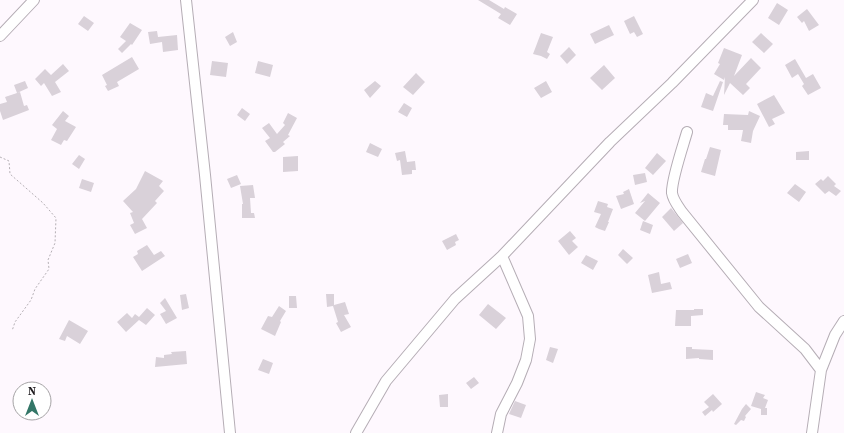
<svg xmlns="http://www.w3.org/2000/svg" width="844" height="433" font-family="'Source Serif 4',serif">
	<rect width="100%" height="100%" fill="#fef8fe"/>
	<path fill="#d9d1d9" d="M478,0H489L504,9L505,7L517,14L510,25L498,18L501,14Z
		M777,3L788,10L779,25L768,18Z
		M807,9L819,25L809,31L804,21L802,23L797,17Z
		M84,16L94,23L88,31L78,24Z
		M634,16L643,34L637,37L634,32L630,34L624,21Z
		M130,23L142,30L132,45L131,44L122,53L118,49L126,41L120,37Z
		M609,25L614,35L595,44L590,34Z
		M157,31L158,37L177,35L178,50L163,52L162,42L150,44L148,32Z
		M233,32L237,42L230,46L225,37Z
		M541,33L553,37L547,52L550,54L547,59L541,56L533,54Z
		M761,33L773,44L764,53L752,42Z
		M569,47L576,55L567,64L560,56Z
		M724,48L742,55L734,76L751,58L761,68L746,84L750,88L743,95L730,83L724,95L725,77L724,80L714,74L720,64L718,63Z
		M132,57L139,69L117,82L119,86L108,91L105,86L107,85L102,75Z
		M795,59L806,78L813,74L821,88L808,95L802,86L804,84L798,74L792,78L785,65Z
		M212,61L228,63L226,77L210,75Z
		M258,61L273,65L270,77L255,73Z
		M63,64L69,71L55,82L61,92L52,96L44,83L41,86L35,79L45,69L51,75Z
		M604,65L615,78L602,90L590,78Z
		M416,73L425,82L413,95L403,87Z
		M25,81L28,88L17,93L14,85Z
		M375,81L381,86L370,98L364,90Z
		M546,81L552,92L541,98L534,88Z
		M720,81L723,82L713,111L701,107L706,93L713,96Z
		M20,92L24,106L27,105L29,110L3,120L0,111V104L7,102L5,97Z
		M774,95L785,113L772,119L775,124L769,127L757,104Z
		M404,103L412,108L407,117L398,112Z
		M242,108L250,114L245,121L237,115Z
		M63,111L69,116L65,121L76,127L67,141L64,140L61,145L51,140L57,129L52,125Z
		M749,111L760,116L753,131L751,143L741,141L743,130H728V125H723L724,114L748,115Z
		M288,113L297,118L288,135L290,136L283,142L285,144L275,152H273L265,141L270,138L262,128L269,123L277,134L285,125L283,123Z
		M370,143L382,149L378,157L366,152Z
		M710,147L721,150L715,176L701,172L705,159H706Z
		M405,151L407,162L415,161L416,170H412V174L402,175L400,160L397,161L395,153Z
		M809,151V160H796V152Z
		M657,153L666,161L653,175L645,168Z
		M79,155L85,159L79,169L72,164Z
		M298,156V171L283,172V157Z
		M145,171L163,181L159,186L164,191L155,201L157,203L142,219L147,228L135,234L130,225L134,223L130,213L133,212L123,201L136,189Z
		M645,173L647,182L635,185L633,175Z
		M237,175L241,184L231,188L227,179Z
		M828,176L836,184L834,186L841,191L836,196L829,191L825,194L815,184L821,179L823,181Z
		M82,179L94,183L91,192L79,188Z
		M795,184L806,192L799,202L787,193Z
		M253,185L255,198H250L251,213H254L255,218H242V204H243L240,186Z
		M629,189L634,204L621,209L616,196L624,194L623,192Z
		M648,193L660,203L645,221L635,213L645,201L640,203Z
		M598,201L608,204L607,207L613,209L608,222H609L605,231L599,229L600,228L599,229L595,227L601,214L594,212Z
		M671,208L683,223L674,231L662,217Z
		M643,221L653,225L650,234L640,230Z
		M570,231L576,238L572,241L578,247L569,255L558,241Z
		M456,234L459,240L455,242L456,245L447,250L442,241Z
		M147,245L154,255L161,251L165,256L142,271L133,257L138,254L137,251Z
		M623,249L633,258L627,264L618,255Z
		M688,254L692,263L680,268L676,259Z
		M586,255L598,261L593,270L581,263Z
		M659,272L661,284L670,282L672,289L652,293L648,275Z
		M186,294L189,308L182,310L180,295Z
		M326,294H334V305L345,302L349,314L344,315L351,327L341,332L336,323L338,322L333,306L327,307Z
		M289,296H296L297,308H289Z
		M165,298L177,318L166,324L160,314L166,311L160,303Z
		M488,304L506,318L496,329L479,315Z
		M279,306L286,311L280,321L281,322L275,336L261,329L268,316L272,317Z
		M147,308L155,315L146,325L139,320L126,332L117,322L127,313L132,318L135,314L139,317Z
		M694,309H703V315L691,316V326H675L676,310H694Z
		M69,320L88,331L80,344L67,336L65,341L59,339Z
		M550,347L558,349L553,363L546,360Z
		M686,347H692V349L713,350V360L699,359V358L686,359Z
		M186,351L187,364L155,367L156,357L164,358V355L172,354L171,352Z
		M263,359L273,363L269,374L258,370Z
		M474,377L479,383L471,389L466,383Z
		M756,392L765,395L763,398L768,400L765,408H767V415H761V409L751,406Z
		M448,394V407H440L439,395Z
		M713,394L722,404L713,412L712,410L705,416L702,412L709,407L704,402Z
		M515,401L526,405L521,418L509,414Z
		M746,404L751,409L745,416L746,417L744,421L741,420L736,425L734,424L742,409Z"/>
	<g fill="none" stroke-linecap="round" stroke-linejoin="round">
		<g stroke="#b5adb5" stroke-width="12">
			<path id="minor" d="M186,0L205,175L230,433
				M0,36L34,0
				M687,132C683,146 671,181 672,193C673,200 678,206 682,212L759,307L805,349L821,370
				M356,433L386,381L455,299L502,256L610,142L672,83L753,0
				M497,433L501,414L517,383L526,360L530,339L528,316L502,256
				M812,433L821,370L835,335L844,321"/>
		</g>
		<path stroke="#b5b0b5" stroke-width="1" stroke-dasharray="2 2" stroke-linecap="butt" d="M0,157L9,161L10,174L43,203L56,218L55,243L48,260L49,269L35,289L31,300L15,322L12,331"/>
		<use href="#minor" stroke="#fff" stroke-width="10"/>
	</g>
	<g transform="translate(32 401)"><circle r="19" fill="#ffffff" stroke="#a5a3a5"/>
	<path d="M0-3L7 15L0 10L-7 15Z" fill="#337667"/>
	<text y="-6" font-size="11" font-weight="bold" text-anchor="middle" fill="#1d1a1d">N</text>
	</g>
</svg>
